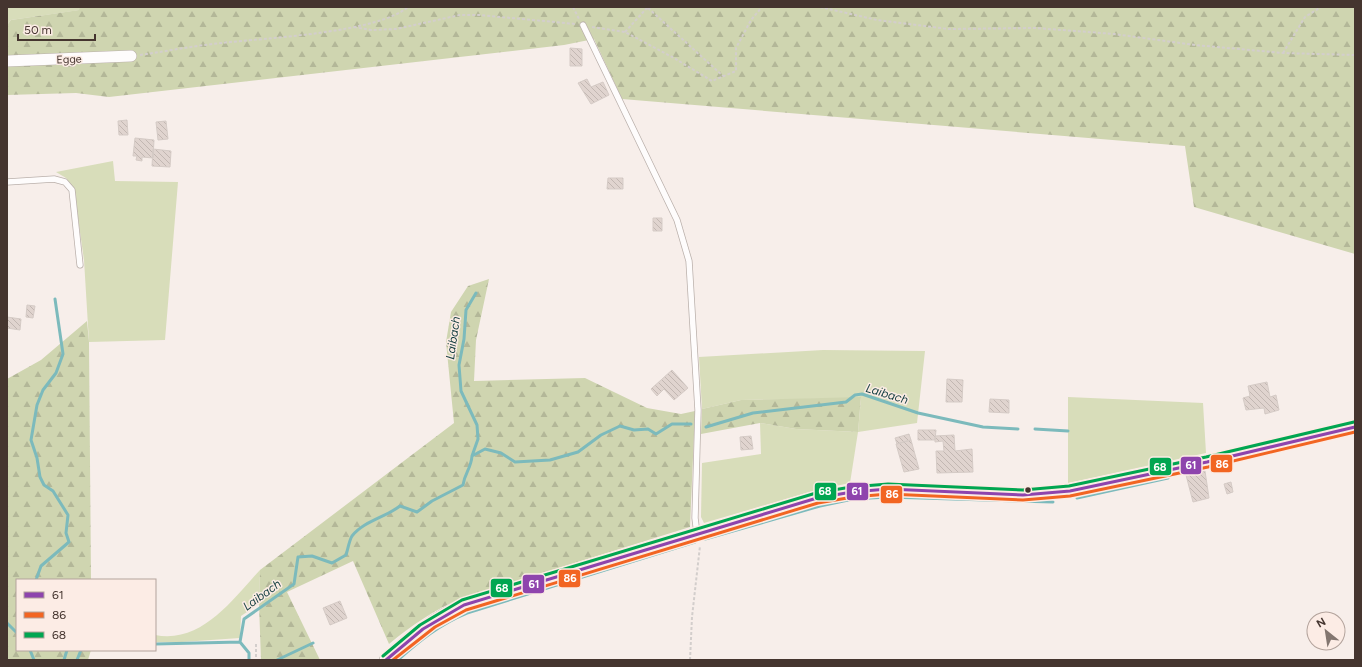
<svg xmlns="http://www.w3.org/2000/svg" width="1362" height="667" font-family="Figtree,sans-serif">
	<defs>
		<pattern id="forest-firs" width="22" height="20" patternUnits="userSpaceOnUse"><rect width="22" height="20" fill="#cfd5b0"/><path d="M5 1l3.5 6h-7zM16 11l3.5 6h-7z" fill="#b3b798"/></pattern>
		<pattern id="building-back-hatch" width="6" height="6" patternUnits="userSpaceOnUse"><rect width="6" height="6" fill="#e0d4cf"/><path d="M-1 5l2 2M0 0l6 6M5-1l2 2" fill="none" stroke="#c2b7b2"/></pattern>
	</defs>
	<rect width="100%" height="100%" fill="#f7eeea"/>
	<path fill="#d8ddba" d="M7,7H80V10L11,20L7,25Z
		M113,161L115,181L178,182L165,340L89,342L84,260L74,190L66,178L56,172Z
		M823,350L925,351L917,423L858,432L850,483L816,490L704,523L701,517L702,463L761,454L760,423L796,429L858,432L861,398L741,400L702,409L699,357Z
		M1068,397L1203,403L1206,453L1068,483Z
		M260,570L259,604L241,616L240,638L182,642H155V635C202,644 232,600 260,570Z"/>
	<path fill="url(#forest-firs)" d="M80,7H1355V254L1194,207L1185,146L622,99L594,39L564,45L109,97L76,93L7,95V25L11,20L79,10Z
		M489,279L476,340L474,381L585,378L647,408L681,414L695,411L690,527L462,598C434,610 412,625 389,644L353,561L287,592L320,660H261L259,604L260,570L454,423L446,342L451,312L468,286Z
		M87,321L89,342L91,580H17V650H91L88,660H7V379L41,360Z
		M861,397L858,432L796,429L760,423L701,434L702,409L741,400Z"/>
	<g fill="none" stroke-linecap="round" stroke-linejoin="round">
		<path stroke="#7cbabc" stroke-width="3" d="M706,427L753,413L846,402L855,395L862,394L918,413L983,427L1018,429
			M1035,429L1068,431
			M472,456L478,439L477,425L461,391L459,365L464,339L466,310L476,293
			M1077,498L1168,478
			M705,539L820,506L853,499L888,497L1053,502
			M36,580L41,566L69,542L66,533L68,515L53,491L44,485L40,477L37,458L31,440L37,405L43,390L56,373L63,354L55,299
			M7,623L17,633
			M240,642L249,653V660
			M155,644L240,642L244,619L294,584L298,557L312,556L332,563L346,555C348,549 349,541 352,536C364,521 386,517 400,506L417,512L432,501L463,485C465,472 471,469 472,456L485,449L501,453L515,462L550,460L578,452L601,435L620,426L634,430L648,429L656,434L672,424H691
			M30,650L34,660
			M64,660L67,650
			M77,660L81,650
			M277,660L313,643
			M398,660C419,641 440,624 467,613L695,542"/>
	</g>
	<path fill="url(#building-back-hatch)" stroke="#d5cbc6" d="M570,48L582,49V66H570Z
		M587,79L591,87L603,82L609,95L591,104L578,83Z
		M127,120L128,135H119L118,121Z
		M166,121L168,139L158,140L156,122Z
		M135,138L154,140L153,158L142,157V161L136,160L137,156H133Z
		M153,149L171,151L170,167L152,166Z
		M608,178H623V189H607Z
		M653,218H662V231H653Z
		M27,305L35,306L33,318L26,317Z
		M7,317L21,319L20,330L7,328Z
		M672,370L688,388L674,400L664,389L657,396L651,389Z
		M947,379L963,380L962,402H946Z
		M1267,382L1270,397L1276,395L1279,410L1265,414L1264,408L1246,410L1243,398L1250,396L1248,386Z
		M990,399L1009,400V413L989,412Z
		M918,430H936L935,440H918Z
		M909,434L911,440L897,444L895,438Z
		M954,435L955,451L972,449L973,472L937,473L936,451H944L943,441L935,442V436Z
		M751,436L753,449L741,450L740,437Z
		M911,440L919,469L904,472L896,444Z
		M1205,471L1209,498L1193,502L1186,475Z
		M1231,482L1233,492L1227,494L1224,484Z
		M340,601L347,618L330,625L323,608Z"/>
	<g fill="none" stroke-linecap="round" stroke-linejoin="round">
		<g stroke="#bab0ab" stroke-width="7">
			<path id="service" d="M583,25L677,220L689,261L698,410L695,518L697,534
				M7,182L54,179L65,182L72,190L80,265"/>
		</g>
		<g stroke="#bab0ab" stroke-width="12">
			<path id="minor" d="M7,61L131,56"/>
		</g>
		<g stroke="#bab0ab" stroke-width="14">
			<path id="tertiary" d="M386,660C411,637 433,619 464,605L817,498L852,492L888,489L1023,495L1070,491L1207,462L1355,427"/>
		</g>
		<path stroke="#d3cecc" stroke-width="2" stroke-dasharray="3 2" stroke-linecap="butt" d="M573,7L579,19
			M820,7L877,20L948,29L1036,28L1114,34L1195,45L1283,53L1355,55
			M648,8L723,76
			M354,27L371,30L396,29L460,15H479L576,24
			M592,27L625,32L674,58L712,81L736,71V48L751,20L762,7
			M625,32L646,9L651,7
			M1283,53L1305,17L1321,7
			M140,55C167,51 194,46 221,43C265,38 377,33 408,7
			M256,644V660
			M690,660L692,617L700,546"/>
		<use href="#service" stroke="#fefcfc" stroke-width="5.5"/>
		<use href="#minor" stroke="#fefcfc" stroke-width="11"/>
		<use href="#tertiary" stroke="#fefcfc" stroke-width="13"/>
		<g stroke="#fcece5" stroke-width="6">
			<path id="bus-1" d="M386,660L423,629L464,605L817,498L852,492L888,489L1023,495L1070,491L1207,462L1355,427"/>
		</g>
		<g stroke="#fcece5" stroke-width="6">
			<path id="bus-2" d="M393,660L435,627L466,610L818,503L853,497L888,494L1023,500L1070,496L1208,467L1355,432"/>
		</g>
		<g stroke="#fcece5" stroke-width="6">
			<path id="bus-3" d="M383,656L420,625L462,600L816,493L851,487L888,484L1023,490L1069,486L1206,457L1354,422"/>
		</g>
		<use href="#bus-1" stroke="#8e44ad" stroke-width="3"/>
		<use href="#bus-2" stroke="#f26522" stroke-width="3"/>
		<use href="#bus-3" stroke="#00a651" stroke-width="3"/>
	</g>
	<circle fill="#45352f" stroke="#fcece5" stroke-width="1.5" cx="1028" cy="490" r="3.5"/>
	<g text-anchor="middle" stroke-width="3" stroke-linejoin="round" paint-order="stroke">
		<g font-size="11" fill="#45352f" stroke="#fcece5">
			<text transform="translate(69 59) rotate(-2)" y="4">Egge</text>
		</g>
		<g font-size="12" font-style="italic" fill="#143f41" stroke="#fcece5">
			<text transform="translate(453 338) rotate(-82)" y="4">Laibach</text>
			<text transform="translate(887 394) rotate(17)" y="4">Laibach</text>
			<text transform="translate(262 595) rotate(-36)" y="4">Laibach</text>
		</g>
	</g>
	<g stroke="#fcece5" stroke-width="1.5">
		<rect x="1210" y="454" width="23" height="19" rx="4" fill="#f26522"/>
		<rect x="1180" y="456" width="22" height="19" rx="4" fill="#8e44ad"/>
		<rect x="1149" y="457" width="23" height="19" rx="4" fill="#00a651"/>
		<rect x="814" y="482" width="23" height="19" rx="4" fill="#00a651"/>
		<rect x="846" y="482" width="23" height="19" rx="4" fill="#8e44ad"/>
		<rect x="880" y="485" width="23" height="19" rx="4" fill="#f26522"/>
		<rect x="558" y="569" width="23" height="19" rx="4" fill="#f26522"/>
		<rect x="522" y="574" width="23" height="20" rx="4" fill="#8e44ad"/>
		<rect x="490" y="578" width="23" height="20" rx="4" fill="#00a651"/>
	</g>
	<g font-size="11" text-anchor="middle" font-weight="bold" fill="#fff">
		<text x="1222" y="468">86</text>
		<text x="1191" y="469">61</text>
		<text x="1160" y="471">68</text>
		<text x="825" y="495">68</text>
		<text x="857" y="495">61</text>
		<text x="892" y="498">86</text>
		<text x="570" y="582">86</text>
		<text x="534" y="588">61</text>
		<text x="502" y="592">68</text>
	</g>
	<rect width="1362" height="667" fill="none" stroke="#45352f" stroke-width="16"/>
	<rect x="16" y="579" width="140" height="72" fill="#fcece5" stroke="#b3a39c"/>
	<rect x="24" y="592" width="20" height="6" fill="#8e44ad" stroke="#b3a39c"/>
	<text x="52" y="599" font-size="12" fill="#45352f">61</text>
	<rect x="24" y="612" width="20" height="6" fill="#f26522" stroke="#b3a39c"/>
	<text x="52" y="619" font-size="12" fill="#45352f">86</text>
	<rect x="24" y="632" width="20" height="6" fill="#00a651" stroke="#b3a39c"/>
	<text x="52" y="639" font-size="12" fill="#45352f">68</text>
	<g transform="translate(1326 631) rotate(330)"><circle r="19" fill="#fcece5" stroke="#b3a39c"/>
	<path d="M0-3L7 15L0 10L-7 15Z" fill="#837670"/>
	<text y="-6" font-size="11" font-weight="bold" text-anchor="middle" fill="#45352f">N</text>
	</g>
	<path d="M18 34v6h77v-6" fill="none" stroke="#45352f" stroke-width="2"/>
	<text x="24" y="34" font-size="12" fill="#45352f" stroke="#fcece5" stroke-width="3" paint-order="stroke">50 m</text>
</svg>
